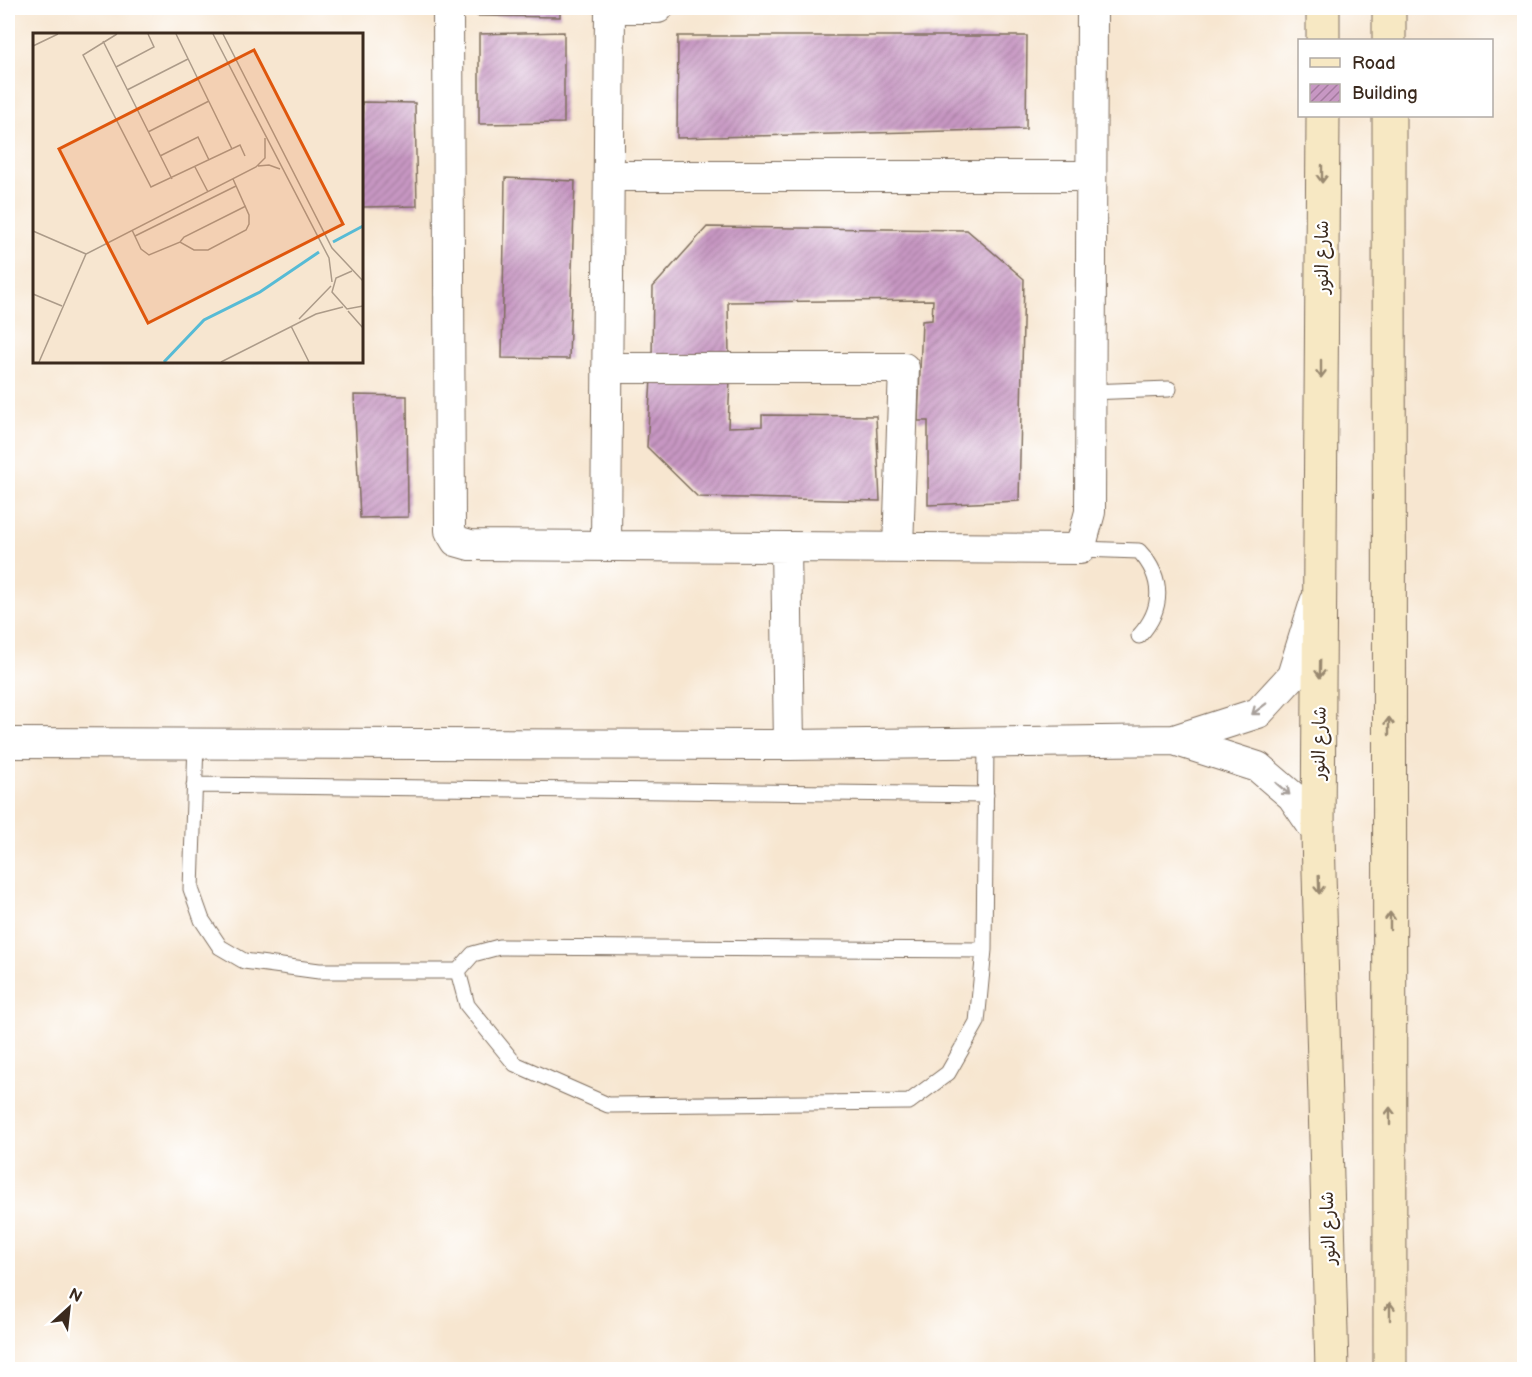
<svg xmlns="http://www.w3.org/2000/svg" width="1532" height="1377" font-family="'Balsamiq Sans','Playpen Sans Arabic',sans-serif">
	<defs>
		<pattern id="building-hatch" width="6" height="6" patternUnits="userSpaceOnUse" patternTransform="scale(1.5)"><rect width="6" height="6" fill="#c797c3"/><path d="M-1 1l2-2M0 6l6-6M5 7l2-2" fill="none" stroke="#a37b9e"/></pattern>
	</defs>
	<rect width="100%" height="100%" fill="#fff"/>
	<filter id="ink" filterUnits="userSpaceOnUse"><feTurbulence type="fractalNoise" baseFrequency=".0167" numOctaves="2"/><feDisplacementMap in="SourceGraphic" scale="12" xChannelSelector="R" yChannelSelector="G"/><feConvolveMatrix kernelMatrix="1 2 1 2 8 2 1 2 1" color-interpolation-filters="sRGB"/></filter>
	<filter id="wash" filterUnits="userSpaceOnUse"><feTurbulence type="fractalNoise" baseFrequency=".008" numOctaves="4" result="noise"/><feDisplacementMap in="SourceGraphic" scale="24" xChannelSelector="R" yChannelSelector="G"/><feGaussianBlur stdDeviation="1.35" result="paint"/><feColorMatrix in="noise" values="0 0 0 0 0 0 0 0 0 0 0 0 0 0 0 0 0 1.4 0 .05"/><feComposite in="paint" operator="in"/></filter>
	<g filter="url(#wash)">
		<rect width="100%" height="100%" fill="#f7e6d0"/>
		<g id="blocks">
			<path fill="url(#building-hatch)" d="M477,8H560V17L477,16Z
				M564,32V123L479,124V34Z
				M678,36H1027L1026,129L677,138Z
				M362,102L415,103L417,206L362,207Z
				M505,178L575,181L569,359L502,358Z
				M707,227L967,230L1024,279L1019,501L928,505V421H918L922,321L932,320L933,300L728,302L729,355L652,358L653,287Z
				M651,378H730L728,427L762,426V415L876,416L880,501L698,497L647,447Z
				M354,395L407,396L408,517L360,518Z"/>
		</g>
	</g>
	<g filter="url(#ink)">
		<use href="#blocks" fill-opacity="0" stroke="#7d6c5c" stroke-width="1.5"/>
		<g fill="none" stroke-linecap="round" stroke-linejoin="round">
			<g stroke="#7d6c5c" stroke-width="17">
				<path id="lane" d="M1089,392L1169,389
					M1080,549L1139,551C1164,578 1164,609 1139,636
					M196,743L191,889L202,920L220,947L244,961L319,971H458L467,1005L515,1064L608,1105L909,1102L948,1073L977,1022L984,950L986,743
					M194,785L986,795
					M458,971L473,954L499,947L984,950"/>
			</g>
			<g stroke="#7d6c5c" stroke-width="32">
				<path id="street" d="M448,8L450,531L456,541L470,545L1080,549L1090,512L1092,8
					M610,8H658
					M609,176H1091
					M607,368H904L898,548
					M606,546L610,8
					M786,547L789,745
					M1174,740L1258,767L1292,796L1318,834
					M8,743L789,745L1174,740L1258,713L1292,676L1315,602"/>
			</g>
			<g stroke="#7d6c5c" stroke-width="35">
				<path id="secondary" d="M1389,8V40
					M1323,40V8
					M1323,116L1318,834L1332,1370
					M1389,116L1390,1370"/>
			</g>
			<use href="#lane" stroke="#fff" stroke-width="15"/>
			<use href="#street" stroke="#fff" stroke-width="30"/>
			<use href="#secondary" stroke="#f7e8c3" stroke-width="33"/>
		</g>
		<defs><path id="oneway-shaft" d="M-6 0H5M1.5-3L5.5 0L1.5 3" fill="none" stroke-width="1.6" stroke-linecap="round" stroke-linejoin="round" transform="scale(1.5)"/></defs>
		<g stroke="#998970">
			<use href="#oneway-shaft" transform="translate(1322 174) rotate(90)"/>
			<use href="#oneway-shaft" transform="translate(1321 369) rotate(90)"/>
			<use href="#oneway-shaft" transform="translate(1320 669) rotate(91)"/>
			<use href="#oneway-shaft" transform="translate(1389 726) rotate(-90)"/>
			<use href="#oneway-shaft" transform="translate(1319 885) rotate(88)"/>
			<use href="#oneway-shaft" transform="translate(1390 921) rotate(-90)"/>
			<use href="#oneway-shaft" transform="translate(1390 1116) rotate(-90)"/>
			<use href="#oneway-shaft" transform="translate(1390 1311) rotate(-90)"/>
		</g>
		<g stroke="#a79f9a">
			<use href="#oneway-shaft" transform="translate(1259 709) rotate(143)"/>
			<use href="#oneway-shaft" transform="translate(1283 789) rotate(41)"/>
		</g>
	</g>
	<g text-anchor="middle" stroke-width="4.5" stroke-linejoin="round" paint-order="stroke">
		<g font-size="18" fill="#3b2a1e" stroke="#fff">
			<text transform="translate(1322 257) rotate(-90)" y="6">شارع النور</text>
			<text transform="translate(1319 743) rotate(-89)" y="6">شارع النور</text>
			<text transform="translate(1328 1228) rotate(-92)" y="6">شارع النور</text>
		</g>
	</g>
	<g transform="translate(33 33)">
		<rect width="330" height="330" fill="#f7e6d0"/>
		<path fill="none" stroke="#57bbd5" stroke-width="3" d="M300,209L330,193M131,329L171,287L227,259L286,219"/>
		<path fill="none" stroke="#ac9b89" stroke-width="1.5" d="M84,1L50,22L118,154L207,112L212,123M143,1L199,116M180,1L296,225L299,249M190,1L299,215L330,248M70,8L139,146M0,13L25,1M83,34L121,14L115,1M94,57L155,26M104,77L165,46M115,99L176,68M127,123L165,104L176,127M225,133L236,132L247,136M162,134L175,159M99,197L108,216L116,222L147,209L161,217H175L213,197L216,191V182L200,146M0,198L53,221M102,203L203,153M147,209L151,204L213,173M319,238L303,245L299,259L314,276L330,273M0,261L29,273M315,278L330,295M266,286L298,253M258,293L276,329M6,329L53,221L223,134L232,125V105M188,329L283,281L310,274"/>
		<path fill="#df570d" fill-opacity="0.15" stroke="#df570d" stroke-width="3" d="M221,17L310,191L115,290L26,116Z"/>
		<rect width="330" height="330" fill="none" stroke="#3b2a1e" stroke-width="3"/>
	</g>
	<rect width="1532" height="1377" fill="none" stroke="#fff" stroke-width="30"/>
	<rect x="1298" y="39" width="195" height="78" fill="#ffffff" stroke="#b1aaa5" stroke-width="1.5"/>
	<rect x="1310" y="58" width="30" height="9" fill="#f7e8c3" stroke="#b1aaa5" stroke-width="1.5"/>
	<text x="1352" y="69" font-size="18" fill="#3b2a1e">Road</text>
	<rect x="1310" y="84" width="30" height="18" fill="url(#building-hatch)" stroke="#b1aaa5" stroke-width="1.5"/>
	<text x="1352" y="99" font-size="18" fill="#3b2a1e">Building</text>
	<g transform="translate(69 1308) rotate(27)" stroke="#ffffff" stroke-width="4.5" paint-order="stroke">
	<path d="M0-4.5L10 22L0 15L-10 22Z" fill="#3b2a1e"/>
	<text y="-9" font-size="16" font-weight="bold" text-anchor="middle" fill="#3b2a1e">N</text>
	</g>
</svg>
